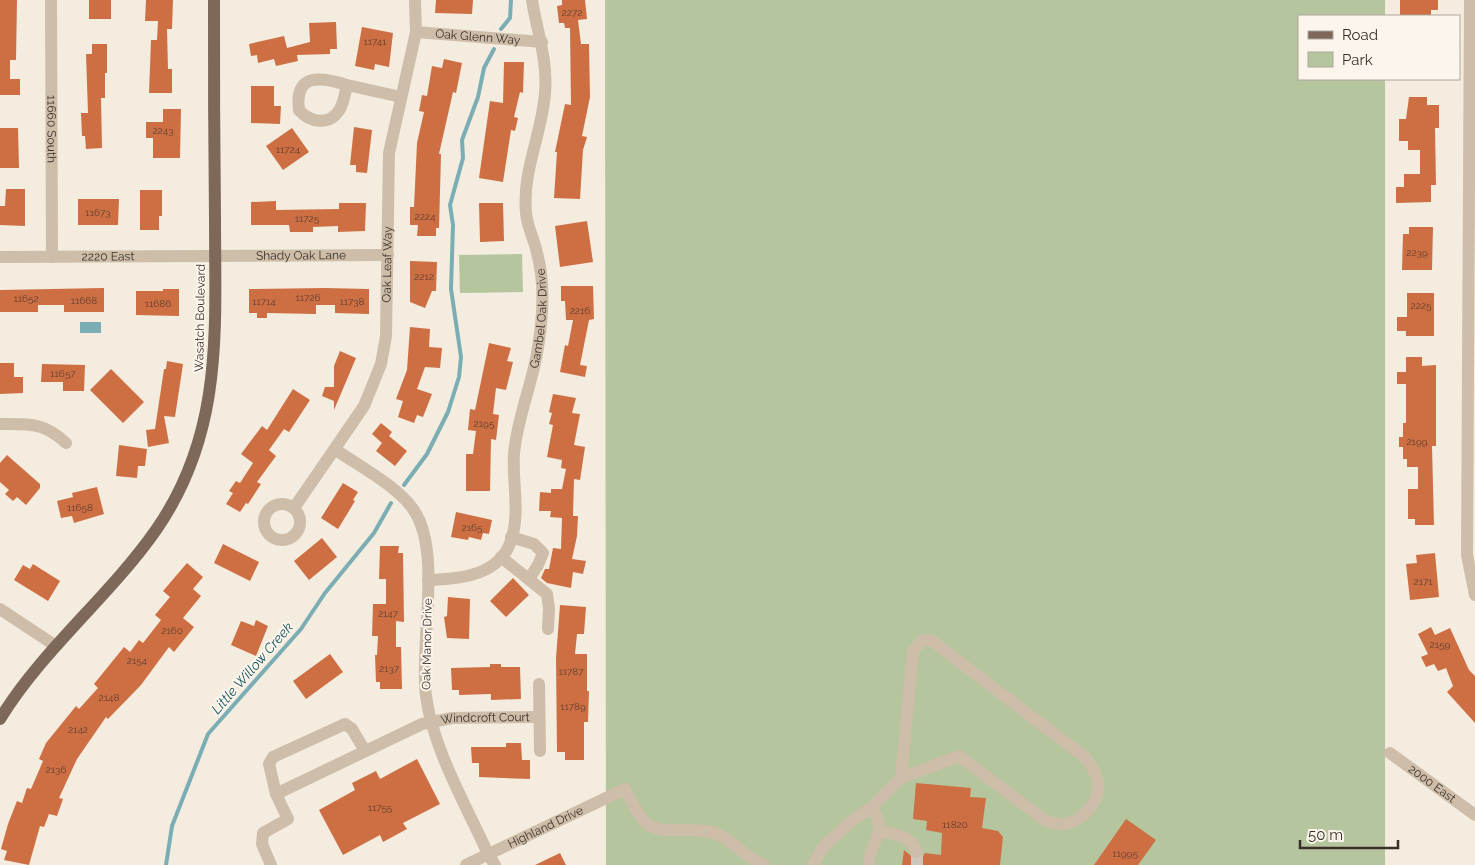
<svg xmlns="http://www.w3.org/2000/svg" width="1475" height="865" font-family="Raleway,sans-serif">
	<rect width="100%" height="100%" fill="#f4ecde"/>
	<path fill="#b5c59d" d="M605,0H1385V16H1299V79H1385V865H606Z
		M522,254L523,292L460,293L459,255Z"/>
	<path fill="#7badb4" d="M80,322H101V333H80Z"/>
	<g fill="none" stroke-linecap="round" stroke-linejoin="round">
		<path stroke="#7badb4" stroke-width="4" d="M501,29L510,18L511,0
			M404,485L427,454L448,412L459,377L461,357L451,289L453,225L450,205L463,158L462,140L478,97L484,68L494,49
			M166,865L172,826L208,734L301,629L325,593L374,533L391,503"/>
	</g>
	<path fill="#ce6f43" d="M0,0H17L16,60H10V79H20V95H0Z
		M89,0H111V19H89Z
		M146,0H173L172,29H167L168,69H172V93H149L151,40H157L158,21H145Z
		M436,0H473L472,14L435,13Z
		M562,0H585L587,19L578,20L581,44H589L590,97L582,136L587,137L583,150L580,199L554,198L557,152H555L565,104L571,105L570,28H565L564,23H559L557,6L562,5Z
		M1400,0H1438V10H1431V16H1400Z
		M336,22L337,49H330V54L297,55L298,61L276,66L274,59L258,63L257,55L251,56L249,44L284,36L287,48L310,42L309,23Z
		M362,27L393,33L389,67L375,64L374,70L355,66Z
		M92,44H107V73H105V98H101L102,148L86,149L85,136H82L81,113H88L86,54H92Z
		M444,59L462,63L456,93L453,92L439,154H441L439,228H436V236H417L418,225H410V207H414L417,143L424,112L419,111L422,95L427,96L432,66L442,68Z
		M504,62H524L523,93L520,92L514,117L518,118L515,131L511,130L503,182L479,178L490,101L503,103Z
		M251,86H274V106H281L280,124L251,123Z
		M1409,97H1427V105H1439V128H1435L1436,185H1431V202L1396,203V187H1404V174H1420V150H1408V141H1399V119H1406Z
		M163,109H181L180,158H153V138H146V122H163Z
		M354,127L372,130L367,173L356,172V165H350Z
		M0,128H18L19,168H0Z
		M292,128L309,152L283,170L266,146Z
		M6,189H25V226L0,225V206H5Z
		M140,190H162V216H159V230H140Z
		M78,199H119L118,225H78Z
		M276,201V210L339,209V203H366L365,231L338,232V226L313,227V232H290L289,225H251V202Z
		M479,203H503L504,241L480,242Z
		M587,221L593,262L560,267L555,226Z
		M1409,227H1433L1432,270H1402L1403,234H1409Z
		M410,261L437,262L436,291H432L425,308L410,302Z
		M561,286H593L594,319L589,320L580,365L587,366L585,377L560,372L565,345L568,346L573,320H566L565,301H561Z
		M104,288V312H64V305H38V312H0V290Z
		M325,288L369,289V314L335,313V305H316V314L267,313V318H257V313H249V289Z
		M163,289H179V316L136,315V291H163Z
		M1407,293H1434V336H1406V331H1397V317H1407Z
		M410,327L430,329L429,347L442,348L440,368L425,367L417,389L432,394L423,417L417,415L414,423L398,417L403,401L396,399L407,370Z
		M489,343L511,348L507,361L513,362L506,390L496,388L493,414L499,415L496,440L491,439L490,491H466V454H473L476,431L468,430L470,409L475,410Z
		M340,351L356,358L334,410V401L322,396L325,387H334V366Z
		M1406,357H1422V366L1436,365V446H1432L1434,525H1415V519H1408V489H1418V467H1407V459H1403V447H1399V437H1403V423H1406V384H1397V372H1406Z
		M167,361L183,364L175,417L164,416L169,443L148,447L146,430L155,429L164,369H166Z
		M0,363H14V377H23V393L0,394Z
		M42,364L85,365L84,391H63V382H41Z
		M111,369L144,402L123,423L90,390Z
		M293,389L310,400L289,432L284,429L269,450L276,456L257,482L261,484L248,504L246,503L240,512L226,504L233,493L229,491L236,481L240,483L253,463L241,454L262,426L267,430Z
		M553,394L576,398L572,413L580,414L574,445L585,447L580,480L574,479L573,516H578L577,536L572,559L586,561L583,574L573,572L571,588L547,583L541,578L545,569H549L553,548L561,549L562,518L550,517L551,511H539L540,492L551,493V489H562L566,469L561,468L562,460L547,457L553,425L549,424L552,413L549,412Z
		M381,423L392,432L389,436L407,451L395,466L376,451L382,443L372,434Z
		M119,445L147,449L145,466H138L137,478L116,476Z
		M7,455L40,484V488L26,505L17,497L13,501L5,494L9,490L0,482V463Z
		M343,483L358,492L353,500L355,501L338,529L321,518Z
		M97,487L104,514L74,523L72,516L61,518L57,501L73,497L72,493Z
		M456,512L492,520L489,534L483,533L481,540L469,537L468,540L451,537Z
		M322,538L337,557L309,580L294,561Z
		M223,544L259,562L250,581L214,563Z
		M380,546H399L398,553H403L404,622L396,621V647H401L402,689H380V682H376L375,655H377L378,636H372L373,604H386V579H379Z
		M1435,553L1439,597L1410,600L1406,564L1417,563L1416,555Z
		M187,563L203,577L193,589L201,596L183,618L194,627L174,652L169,647L141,685L108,719L106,717L77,759L59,798L63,799L57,816L49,814L44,827L40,826L29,865L4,860L7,851L1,849L8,824L17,801L22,803L27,788L31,789L43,761L39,759L46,743L76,706L79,709L98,688L94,684L124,647L130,652L139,640L143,643L161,620L155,615L170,597L163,591Z
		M33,564L60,581L48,601L14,580L23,565L30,569Z
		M513,578L529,595L506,617L490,601Z
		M448,597L470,599L469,639L447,638L444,617L447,616Z
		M560,605L586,607L584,634H577L575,654H587V691H589L588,722H584V760H565V752H557L556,658Z
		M256,620L268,626L256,656L231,645L241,621L254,626Z
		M1431,627L1435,635L1450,628L1469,670L1475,676V723L1447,692L1453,686L1446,668L1438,671L1434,664L1426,667L1421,657L1428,654L1418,634Z
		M330,654L343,672L306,699L293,681Z
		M490,664H501V667H520L521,699L491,700V694L459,695V690H452L451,668L490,667Z
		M506,743H521L522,760H530V779L479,777V763H472L471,747H506Z
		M417,759L440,804L403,823L407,829L383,842L380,835L343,855L319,810L355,790L352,783L376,771L380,779Z
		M916,783L971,788L970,797L986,798L982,828L998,831L1003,837L1000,865H902L904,850L916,860L921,859L925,853L941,855L942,833L926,830L927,821L913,819Z
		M1126,819L1156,840L1138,865H1094Z
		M560,853L566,865H535Z"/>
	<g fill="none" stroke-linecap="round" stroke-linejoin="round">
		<path stroke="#cfc6ba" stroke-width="12" stroke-dasharray="12 6" stroke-linecap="butt" d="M917,865V852"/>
		<g stroke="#cebda9" stroke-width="12">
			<path id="s1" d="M51,0L52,257"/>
			<path d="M1470,0L1467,555L1475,595"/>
			<path id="s2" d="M416,32L542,42"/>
			<path d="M347,85C322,77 294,72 299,110C310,123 330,126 340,109C344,102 345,93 347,85L401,97"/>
			<path id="s3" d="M0,257L388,255"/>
			<path d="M0,424C29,424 44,422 66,443"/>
			<path d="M336,450C359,466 397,486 413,509C443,551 419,645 426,696C433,749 466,805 488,854L495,865"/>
			<circle cx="282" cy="522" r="18"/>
			<path id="s4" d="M294,508L364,406L381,364L386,336L389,153L416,32L415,0"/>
			<path d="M511,537L534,544L543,553L538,565L529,579"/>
			<path d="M501,557L547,594L549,608L548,629"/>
			<path id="s5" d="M428,580C456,579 493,577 508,548C522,520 512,484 514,454C517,417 533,383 538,347C543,317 545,282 537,253C534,239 527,226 526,213C522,171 542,134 545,93C548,61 537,32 532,0"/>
			<path d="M0,609L56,646"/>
			<path d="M539,684L540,751"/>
			<path id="s6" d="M1390,753L1475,815"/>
			<path d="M276,794L269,764L273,757L345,724L352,729L365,751"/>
			<path d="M880,832C895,833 911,836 917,852"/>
			<path id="s7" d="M271,865L262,844L263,833L288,819L276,794L422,724L452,718L539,717"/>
			<path id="s8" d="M466,865L625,789C631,799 636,814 645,822C661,838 697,824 719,835C736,843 746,858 764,865"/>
			<path d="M813,865L823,847L849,823L871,808L901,778L959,756L1046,821C1050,822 1056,824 1061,824C1081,824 1101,801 1098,782C1096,772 1091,766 1086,758L931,640H923L913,651L901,778"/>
			<path d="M869,865C869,841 891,831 871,808"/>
		</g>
		<path stroke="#7d6859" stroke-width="12" d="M0,719C43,649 109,597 156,530C224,432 215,330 215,218C214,145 214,73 214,0"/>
	</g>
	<g text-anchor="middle" stroke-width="4" stroke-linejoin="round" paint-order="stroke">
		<g font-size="10" fill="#604030">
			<text x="572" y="16">2272</text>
			<text x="375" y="45">11741</text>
			<text x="163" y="134">2243</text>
			<text x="288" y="153">11724</text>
			<text x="98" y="216">11673</text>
			<text x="425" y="220">2224</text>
			<text x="307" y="222">11725</text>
			<text x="1417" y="256">2239</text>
			<text x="424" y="280">2212</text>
			<text x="308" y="301">11726</text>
			<text x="26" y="302">11652</text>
			<text x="84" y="304">11668</text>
			<text x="264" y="305">11714</text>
			<text x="352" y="305">11738</text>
			<text x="158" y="307">11686</text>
			<text x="1421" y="309">2225</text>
			<text x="580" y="314">2216</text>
			<text x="63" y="377">11657</text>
			<text x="484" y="427">2195</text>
			<text x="1417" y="445">2199</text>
			<text x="80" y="511">11658</text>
			<text x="472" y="531">2165</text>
			<text x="1423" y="585">2171</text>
			<text x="388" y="617">2147</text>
			<text x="172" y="634">2160</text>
			<text x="1440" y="648">2159</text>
			<text x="137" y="664">2154</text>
			<text x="389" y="672">2137</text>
			<text x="571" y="675">11787</text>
			<text x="109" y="701">2148</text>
			<text x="573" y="710">11789</text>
			<text x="78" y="733">2142</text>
			<text x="56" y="773">2136</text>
			<text x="380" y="811">11755</text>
			<text x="955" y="828">11820</text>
			<text x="1125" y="857">11995</text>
		</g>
		<g font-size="12" fill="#3b3029" stroke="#fbf5ec">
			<text dy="4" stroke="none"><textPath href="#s2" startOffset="62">Oak Glenn Way</textPath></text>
			<text dy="4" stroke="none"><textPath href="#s1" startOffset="129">11660 South</textPath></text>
			<text dy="4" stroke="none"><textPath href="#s3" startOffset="301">Shady Oak Lane</textPath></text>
			<text dy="4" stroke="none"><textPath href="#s3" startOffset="108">2220 East</textPath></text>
			<text dy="4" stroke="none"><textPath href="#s4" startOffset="269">Oak Leaf Way</textPath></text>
			<text transform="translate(200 318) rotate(-89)" y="4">Wasatch Boulevard</text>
			<text dy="4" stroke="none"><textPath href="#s5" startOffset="324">Gambel Oak Drive</textPath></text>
			<text transform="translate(427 644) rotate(-89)" y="4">Oak Manor Drive</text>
			<text dy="4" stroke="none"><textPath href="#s7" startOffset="316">Windcroft Court</textPath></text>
			<text dy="4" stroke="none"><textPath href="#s6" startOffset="52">2000 East</textPath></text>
			<text dy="4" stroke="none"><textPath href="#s8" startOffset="88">Highland Drive</textPath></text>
		</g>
		<g font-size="14" font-style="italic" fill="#1b565f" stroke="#fbf5ec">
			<text transform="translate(252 668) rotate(-49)" y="5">Little Willow Creek</text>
		</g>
	</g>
	<rect x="1298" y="15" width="162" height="65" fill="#fbf5ec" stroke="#aea69e"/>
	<rect x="1308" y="31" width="25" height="8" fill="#7d6859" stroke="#aea69e"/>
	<text x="1342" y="40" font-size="15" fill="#3b3029">Road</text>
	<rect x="1308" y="52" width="25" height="15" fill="#b5c59d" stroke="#aea69e"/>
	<text x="1342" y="65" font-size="15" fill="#3b3029">Park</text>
	<path d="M1300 840v8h98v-8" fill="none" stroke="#3b3029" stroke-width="2.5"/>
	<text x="1308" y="840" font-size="15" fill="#3b3029" stroke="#fbf5ec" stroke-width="4" paint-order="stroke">50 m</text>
</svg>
